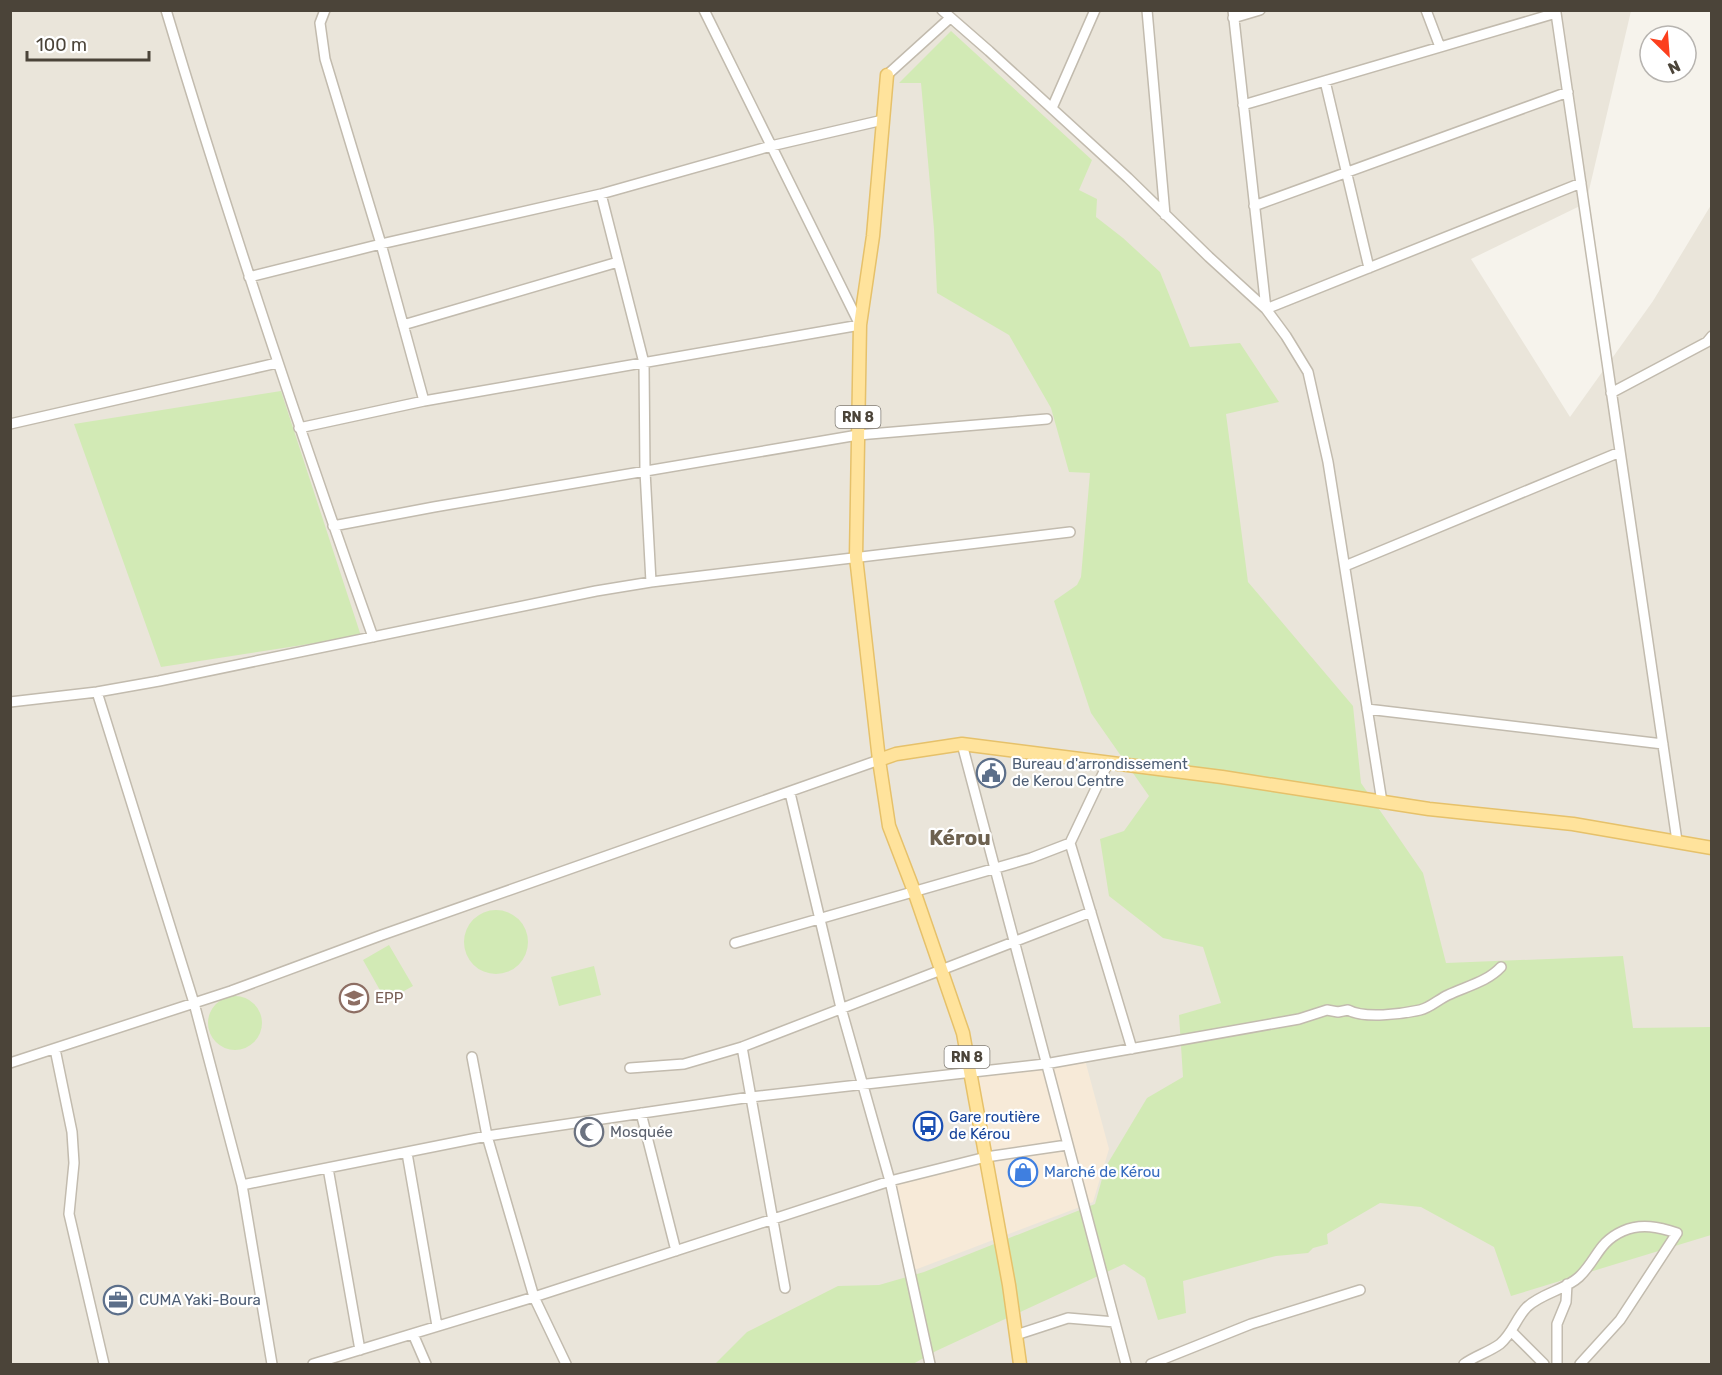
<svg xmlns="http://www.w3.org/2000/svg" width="1722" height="1375" font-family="Rubik,sans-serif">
	<rect width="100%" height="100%" fill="#f6f3ec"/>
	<path fill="#eae5da" d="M10,11H1631L1586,203L1471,259L1570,417L1653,301L1711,205V1364H11Z"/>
	<path fill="#f7ead8" d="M1085,1060L1109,1149L1093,1202L912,1271L893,1185L993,1159L976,1077Z"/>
	<path fill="#d2eab5" d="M951,31L1092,160L1079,190L1097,199L1096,217L1123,238L1160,272L1190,347L1240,343L1279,402L1226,414L1248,582L1353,706L1361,783L1423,873L1446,963L1623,956L1633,1028L1711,1027V1235L1511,1296L1494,1247L1421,1207L1380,1203L1327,1234L1328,1244L1313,1248L1308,1253L1276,1256L1183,1281L1186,1313L1158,1320L1145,1278L1124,1264L936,1351L913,1364H715L747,1332L838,1286L879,1285L924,1272L1095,1204L1105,1168L1147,1098L1183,1077L1179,1015L1221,1003L1203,947L1163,938L1109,896L1100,839L1124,831L1149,796L1091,713L1054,601L1077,585L1081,577L1090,473L1069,472L1051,408L1009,335L937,293L934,229L921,83H899Z
		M281,391L361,636L161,667L74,424Z
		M464 942a32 32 0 1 1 64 0a32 32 0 1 1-64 0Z
		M389,945L413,986L386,1001L363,960Z
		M594,966L601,995L559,1006L551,977Z
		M208 1023a27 27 0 1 1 54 0a27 27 0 1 1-54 0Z"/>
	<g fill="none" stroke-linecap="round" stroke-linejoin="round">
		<g stroke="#c2bbae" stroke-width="12">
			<path id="minor" d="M166,10C229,221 299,429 373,637
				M325,10L320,23L325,59L381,244L424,401
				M942,10L989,51L1128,178L1209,257L1266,309L1286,336L1308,372L1328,462L1382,802
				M1147,10L1165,215
				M1233,10L1266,309L1581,183
				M1426,10L1440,47
				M1233,18L1260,10
				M887,75L950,18
				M1325,81L1369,268
				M1243,105L1556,13L1677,841
				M1052,108L1095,10
				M601,194L644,363L645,471L651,582
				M1254,206L1568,92
				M249,277L381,244L601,194L771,146L883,120
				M403,325L618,262
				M1611,393L1707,342L1712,336
				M10,424L277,363
				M299,428L424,401L860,325L704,10
				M333,526L434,507L858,435L1047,419
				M1345,566L1620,452
				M97,692L194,1003L242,1185L272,1364
				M10,702L97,692L159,681L596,591L651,582L1070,532
				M1367,709L1663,744
				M962,744L1126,1364
				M1108,763L1070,843L1132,1049
				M790,793L841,1008L890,1181L930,1364
				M735,943L1031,858L1070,843
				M742,1047L785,1288
				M55,1049L72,1132L74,1163L69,1214L104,1364
				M472,1057L487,1136L534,1297L566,1364
				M10,1063L231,991L382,935L879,760
				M630,1068L684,1064L742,1047L1091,912
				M641,1113L676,1251
				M407,1153L437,1326
				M328,1168L360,1350
				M242,1185L487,1136L751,1097L1045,1064L1299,1019L1327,1010L1338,1012L1348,1010C1364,1019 1402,1014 1420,1010C1430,1008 1439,999 1448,995C1467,986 1487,982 1501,967
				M1512,1332L1544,1364
				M413,1334L426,1364
				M1016,1335L1068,1318L1115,1322
				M313,1364L534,1297L890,1181L986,1157L1067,1145
				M1151,1364L1251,1324L1360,1290
				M1464,1364C1475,1356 1489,1352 1500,1344C1513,1333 1516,1318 1527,1307C1542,1293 1565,1290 1579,1277C1597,1260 1598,1242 1623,1231C1641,1223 1659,1227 1677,1233L1620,1320L1580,1364
				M1557,1364V1324L1566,1302L1567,1284"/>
		</g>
		<g stroke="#e6c16a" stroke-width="15">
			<path id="major" d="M887,75L873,236L860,325L856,557L879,760L889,826L914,891L963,1033L1009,1285L1020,1364
				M879,760L896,754L962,744L1222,777L1429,809L1573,824L1712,848"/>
		</g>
		<use href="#minor" stroke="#fff" stroke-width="9"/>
		<use href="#major" stroke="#ffe39c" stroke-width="12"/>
	</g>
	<defs>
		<g id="civic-ring" transform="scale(1.5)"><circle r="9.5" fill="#fff" stroke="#5c6f8a" stroke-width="1.5"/><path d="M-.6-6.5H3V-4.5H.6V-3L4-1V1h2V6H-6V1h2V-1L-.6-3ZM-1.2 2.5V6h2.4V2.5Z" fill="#5c6f8a"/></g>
		<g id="school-ring" transform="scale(1.5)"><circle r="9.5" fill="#fff" stroke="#8d6e63" stroke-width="1.5"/><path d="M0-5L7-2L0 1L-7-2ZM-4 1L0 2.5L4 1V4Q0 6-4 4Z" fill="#8d6e63"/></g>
		<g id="bus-ring" transform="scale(1.5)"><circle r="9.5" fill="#fff" stroke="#1a4fb4" stroke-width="1.5"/><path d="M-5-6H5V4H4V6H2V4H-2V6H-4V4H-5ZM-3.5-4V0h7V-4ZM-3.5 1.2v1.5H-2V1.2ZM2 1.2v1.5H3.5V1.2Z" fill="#1a4fb4"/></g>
		<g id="mosque-ring" transform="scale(1.5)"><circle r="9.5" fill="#fff" stroke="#6b7280" stroke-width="1.5"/><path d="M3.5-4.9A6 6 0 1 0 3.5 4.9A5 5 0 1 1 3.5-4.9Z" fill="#6b7280"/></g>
		<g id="shop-ring" transform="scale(1.5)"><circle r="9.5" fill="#fff" stroke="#3f7fe0" stroke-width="1.5"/><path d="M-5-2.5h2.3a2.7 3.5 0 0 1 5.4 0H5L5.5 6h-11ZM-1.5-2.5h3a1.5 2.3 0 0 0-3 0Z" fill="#3f7fe0"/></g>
		<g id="office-ring" transform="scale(1.5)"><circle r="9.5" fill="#fff" stroke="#5c6f8a" stroke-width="1.5"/><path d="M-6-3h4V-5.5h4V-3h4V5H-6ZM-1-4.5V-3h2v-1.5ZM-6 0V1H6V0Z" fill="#5c6f8a"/></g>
	</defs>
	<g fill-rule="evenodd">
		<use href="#civic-ring" x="991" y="773"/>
		<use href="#school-ring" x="354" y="998"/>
		<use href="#bus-ring" x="928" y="1126"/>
		<use href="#mosque-ring" x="589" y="1132"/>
		<use href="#shop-ring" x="1023" y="1172"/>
		<use href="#office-ring" x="118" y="1300"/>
	</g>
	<g text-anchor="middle" stroke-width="4.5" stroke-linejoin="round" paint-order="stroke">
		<g fill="#fff" stroke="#817c74" stroke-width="1.5">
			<rect x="835.5" y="406" width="45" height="22" rx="4.5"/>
			<rect x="944.5" y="1046" width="45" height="22" rx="4.5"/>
		</g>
		<g font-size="14" font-weight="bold" fill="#4b4439">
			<text x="858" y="422">RN 8</text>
			<text x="967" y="1062">RN 8</text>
		</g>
		<g font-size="15" fill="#4e5e75" stroke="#fff" text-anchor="start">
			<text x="1012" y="769">Bureau d'arrondissement<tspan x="1012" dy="17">de Kerou Centre</tspan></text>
			<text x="139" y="1305">CUMA Yaki-Boura</text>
		</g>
		<g font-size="15" fill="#785e54" stroke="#fff" text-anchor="start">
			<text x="375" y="1003">EPP</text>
		</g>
		<g font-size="15" fill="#164399" stroke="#fff" text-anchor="start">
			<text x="949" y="1122">Gare routière<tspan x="949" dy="17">de Kérou</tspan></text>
		</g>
		<g font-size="15" fill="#5b616d" stroke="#fff" text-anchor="start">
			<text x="610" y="1137">Mosquée</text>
		</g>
		<g font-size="15" fill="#366cbe" stroke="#fff" text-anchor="start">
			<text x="1044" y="1177">Marché de Kérou</text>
		</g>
		<g font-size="21" font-weight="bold" fill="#6e6250" stroke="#fff">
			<text x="960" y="845">Kérou</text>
		</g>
	</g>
	<rect width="1722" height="1375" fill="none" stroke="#4b4439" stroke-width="24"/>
	<g transform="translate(1668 54) rotate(155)"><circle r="28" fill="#ffffff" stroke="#b7b4b0" stroke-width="1.5"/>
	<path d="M0-4.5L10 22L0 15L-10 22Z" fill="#fc3f1d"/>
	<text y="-9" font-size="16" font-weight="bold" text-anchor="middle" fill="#4b4439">N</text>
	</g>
	<path d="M27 51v9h122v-9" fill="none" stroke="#4b4439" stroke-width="3"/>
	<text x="36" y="51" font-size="18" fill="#4b4439" stroke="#ffffff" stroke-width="4.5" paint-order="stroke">100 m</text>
</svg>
